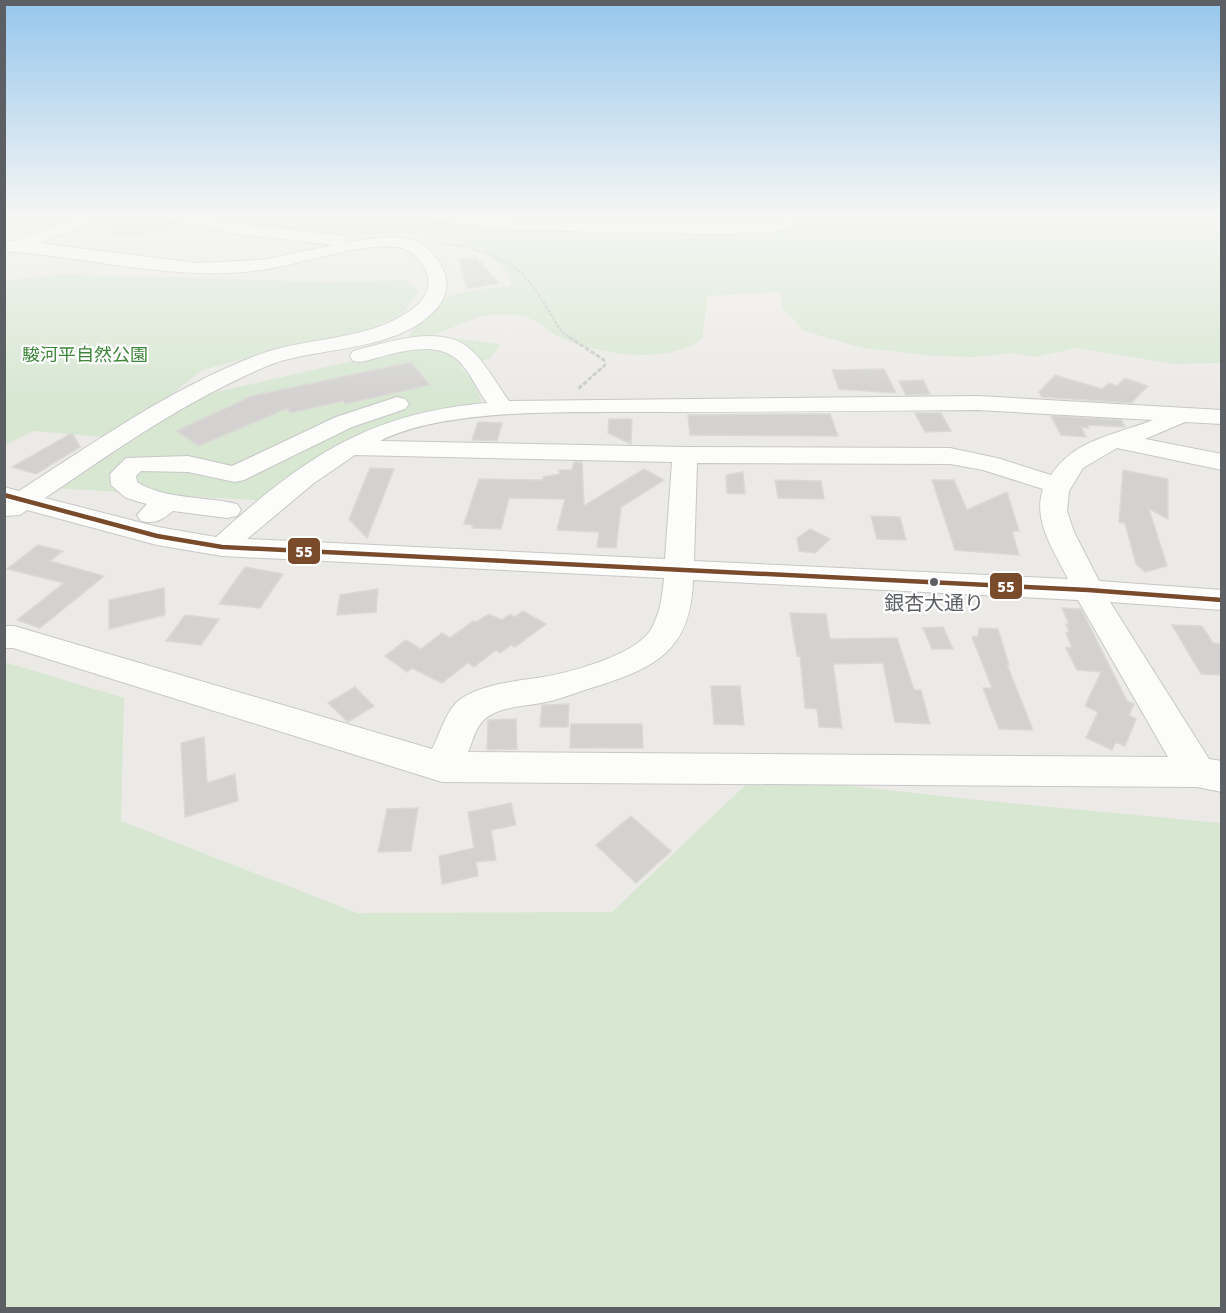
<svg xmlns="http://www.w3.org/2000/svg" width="1226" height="1313" font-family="Signika,'Noto Sans JP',sans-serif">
	<rect width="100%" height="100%" fill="#eceae6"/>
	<path fill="#d7e7d2" d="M194,215H1221V363L1174,364L1076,348L1035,357L1014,353L974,357L936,356L863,348L804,331L782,308L781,292L708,296L702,339C668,365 599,355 561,338C548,332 537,319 522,316C510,314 487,314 476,318C452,326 433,340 407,338C440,290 456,292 511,286V278L488,253L463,242L430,239L426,234L325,235L253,228Z
		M61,274L327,282L407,280L419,292L400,317L339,339L275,351L202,370L162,402L102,437L34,431L5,445L4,281Z
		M453,338L500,344L490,359L460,366L473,381L482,402L369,429L267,501L54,488L199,396Z
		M4,662L124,698L121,821L357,913L612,912L756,775L977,800L1221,823V1308H5Z"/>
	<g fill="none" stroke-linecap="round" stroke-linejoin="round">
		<path stroke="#bce1f4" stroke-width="4" d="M510,215L540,220"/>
	</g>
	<path fill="#d3d2d0" stroke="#dbd9d6" stroke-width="1.5" d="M113,215H158L162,220L182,225L142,234H109Z
		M476,257L499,283L467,289L459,259Z
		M411,362L430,385L345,404L343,401L290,413L288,408L199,446L176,431L252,396Z
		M884,369L896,393L839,389L832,370Z
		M1055,375L1102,389L1109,383L1117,386L1125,378L1148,386L1131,403L1042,397L1039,392Z
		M923,380L930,394L906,395L899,381Z
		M915,413H941L951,431L925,432Z
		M796,414H830L838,436L690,435L688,415Z
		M1051,416L1122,420L1125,427L1088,425L1089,428L1081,427L1086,437L1061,435Z
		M609,419H632L631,444L608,433Z
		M478,422L502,423L497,441L472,440Z
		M72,433L80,447L36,474L12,467Z
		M574,462H582L584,506L644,469L664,480L621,507L616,548L597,547L599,532L557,530L565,499L509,498L501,529L472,528L473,525L464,524L479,479L543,480V477L560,474L559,470H572Z
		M370,468L394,469L367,538L349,519Z
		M1123,470L1168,479V519L1149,509L1167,566L1145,572L1136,564L1125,523L1119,522Z
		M743,472L745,494L727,493L726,475Z
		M775,480L821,481L824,499L778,498Z
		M932,480H954L967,510L1007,492L1019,531H1012L1019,555L955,550Z
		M871,516L900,517L906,540L877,539Z
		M810,529L830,539L815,553L799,551L797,538Z
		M38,545L63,551L50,561L104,576L40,628L17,620L64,583L7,569Z
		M245,567L283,574L260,608L219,604Z
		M164,588L165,615L109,629V600Z
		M378,589L376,612L337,615L340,595Z
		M1062,608L1081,609L1127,701L1134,704L1129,715L1136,719L1125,746L1116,742L1112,750L1086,738L1098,712L1085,706L1101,672L1077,670L1066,648L1072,647L1066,633L1069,631L1066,624H1069Z
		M523,611L546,624L515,647L511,645L500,653L496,650L474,667L468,663L442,683L412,668L407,672L385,656L406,640L421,649L442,633L450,638L473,621L476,622L489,614L502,620L510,614L515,617Z
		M790,613L826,614L830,639L897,638L914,690H921L930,724L895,722L883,663L833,664L842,728L819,727L817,709L805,708L800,655L797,656Z
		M185,615L219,619L201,645L166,641Z
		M1172,625L1202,626L1213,643L1221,644V675L1201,674Z
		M943,627L953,649H932L923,628Z
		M979,628L998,629L1009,665H1007L1033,730L999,729L983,688H992L972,637L978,636Z
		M711,686H740L744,725L714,724Z
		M355,687L374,706L348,722L328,703Z
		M569,704L568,727H540L542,705Z
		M516,719L517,749L487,750L488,720Z
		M571,724H642L643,748H570Z
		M204,737L207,783L235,774L238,801L185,817L181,743Z
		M511,803L516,825L491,830L496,860L476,862L478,876L442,884L439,856L474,848L468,812Z
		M418,808L411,851L378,852L387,809Z
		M631,816L671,851L636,883L596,845Z"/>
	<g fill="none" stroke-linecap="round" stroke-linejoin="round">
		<g stroke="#c7c7c7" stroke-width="2">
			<path id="minor" d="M84,215H108L39,243L197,263L262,260L334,245L235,234L162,218L160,215H193L235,224L338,235L344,236L346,240L345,243C370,239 407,230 428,249C446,266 454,288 437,308C403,347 339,347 293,358C269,363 248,375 226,385C162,417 104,458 45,498L158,527L216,537C303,459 367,413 487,403C477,389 468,367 454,357C429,339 387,356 361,362L353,361L350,356L353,351C387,343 440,323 470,349C486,363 497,385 509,401L978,396L1222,410V424L1185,422L1145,439L1222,454V470L1117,448L1083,468L1069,491L1067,511L1074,532L1099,581L1222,590V610L1110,602L1209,759L1222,761V792L1197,787L442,782L13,648H4V626H14L432,749C439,736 445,715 455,704C472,686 514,681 537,678C566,674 633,656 650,631C660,614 662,598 664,578L222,556L157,545L27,510L20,515L4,516V487L19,491C95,442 170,389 255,356C303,337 360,342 405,314C422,304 435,289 425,269C421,260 412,251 402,248C364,240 301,265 261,270C175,282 90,257 4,251V241H13ZM978,410L1153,420C1115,435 1075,439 1051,475L997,458L950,448L685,447L380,441C448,406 582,413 659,412C766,412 872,411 978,410ZM355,455L672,462L665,559L247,539L314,483ZM697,463L950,464L983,470L1043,489C1032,521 1055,552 1068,579L694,561ZM693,580L1078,600L1168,757L468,752C472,743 475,730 481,723C495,706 522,707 541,703C559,700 577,692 594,687C656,668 691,650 693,580Z
				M428,215C470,215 511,220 552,222C627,225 703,225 778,221L784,218L782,215H800L802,218L782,231L722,234L516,230L436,220Z
				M397,397L405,399L409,404L405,409L352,427L244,480L235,482L188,472L141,471L136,476L137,482C166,500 204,496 237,504L241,510L237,516L227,518L173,511C162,520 156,524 141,521L137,515L147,504L126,498L111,485L110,474L126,458L188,456L232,466L336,417Z"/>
		</g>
		<path stroke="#c6cac8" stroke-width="2" stroke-dasharray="3 1.5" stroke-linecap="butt" d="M438,243C463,244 508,257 525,277C539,293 550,314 562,332L571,338"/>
		<path stroke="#c6cac8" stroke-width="3" stroke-dasharray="4.5 2" stroke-linecap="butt" d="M569,337L604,360L605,365L578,389"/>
		<use href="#minor" fill="#fcfcfb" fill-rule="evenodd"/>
		<g stroke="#fff" stroke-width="6">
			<path id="bus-1-far1" d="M4,495L10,496"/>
		</g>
		<g stroke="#fff" stroke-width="9">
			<path id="bus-1" d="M4,495L157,536L222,547L1088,590L1222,600"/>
		</g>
		<use href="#bus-1-far1" stroke="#7a4b2a" stroke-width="3"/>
		<use href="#bus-1" stroke="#7a4b2a" stroke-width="4.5"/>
	</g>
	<linearGradient id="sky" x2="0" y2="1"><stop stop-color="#96c6ed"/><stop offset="0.54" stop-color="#f6f6f4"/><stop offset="1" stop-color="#f6f6f4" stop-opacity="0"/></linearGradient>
	<rect width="1226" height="399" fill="url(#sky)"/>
	<circle fill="#5c6064" stroke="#fff" stroke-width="2" cx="934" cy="582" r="5"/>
	<g text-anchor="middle" stroke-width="4.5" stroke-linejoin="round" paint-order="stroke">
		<g font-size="18" fill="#3d853a" stroke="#fff">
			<text x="85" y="361">駿河平自然公園</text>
		</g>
		<g font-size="20" fill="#5c6064" stroke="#fff">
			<text x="934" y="610">銀杏大通り</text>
		</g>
	</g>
	<g stroke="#fff" stroke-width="2">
		<rect x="287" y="537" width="34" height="28" rx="6" fill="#7a4b2a"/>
		<rect x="989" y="572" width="34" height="28" rx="6" fill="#7a4b2a"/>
	</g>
	<g font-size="16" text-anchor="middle" font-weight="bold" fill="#fff">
		<text x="304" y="557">55</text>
		<text x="1006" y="592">55</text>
	</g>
	<rect width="1226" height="1313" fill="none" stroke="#5c6064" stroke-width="12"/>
</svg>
